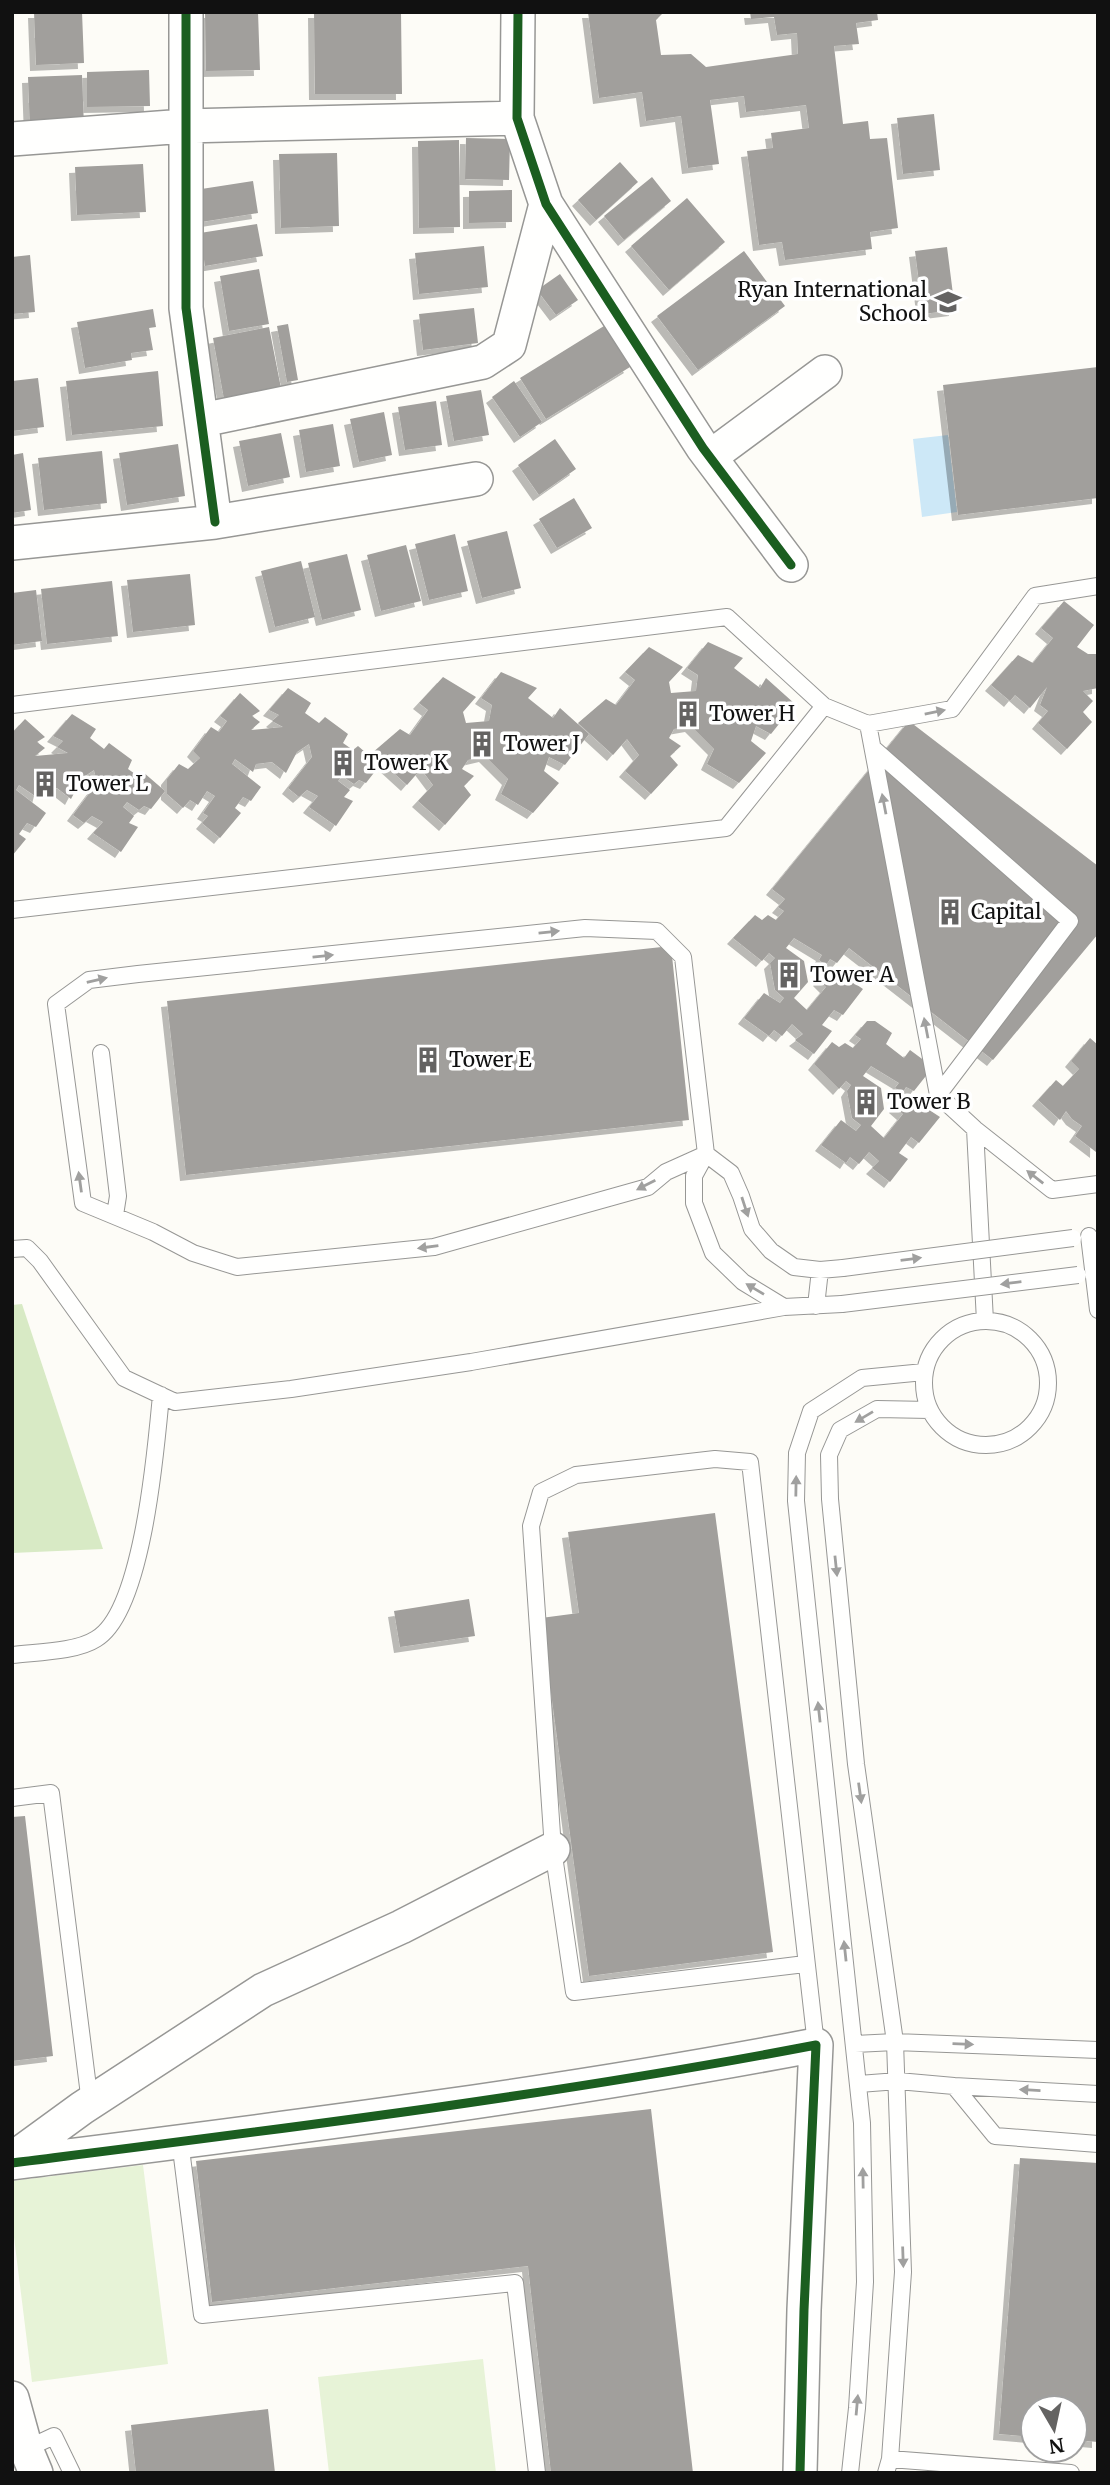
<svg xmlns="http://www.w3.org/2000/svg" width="1110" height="2485" font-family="Merriweather,serif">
	<defs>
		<filter id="shadow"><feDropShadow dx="-6" dy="6" stdDeviation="0" flood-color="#0004"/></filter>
	</defs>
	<rect width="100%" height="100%" fill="#fdfcf7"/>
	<path fill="#e7f3d7" d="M143,2165L168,2364L32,2382L12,2221V2181Z
		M483,2359L496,2473H329L318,2377Z"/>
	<path fill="#d8eac5" d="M22,1304L103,1549L12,1553V1305Z"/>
	<path fill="#cde8f7" d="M948,435L957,512L922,517L913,439Z"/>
	<path fill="#a19f9c" filter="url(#shadow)" d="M34,12H82L84,63L36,65Z
		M205,12H258L260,70L206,71Z
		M314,12H401L402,94H315Z
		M588,12H664L656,20L661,55L691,54L706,67L798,54L797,33L777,35L774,17L751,19L750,12H877L878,20L856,23L859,44L834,46L843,124L868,121L870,139L887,138L898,228L870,232L872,249L785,260L782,242L759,245L747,151L773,148L771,133L809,128L806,105L746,112L744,96L710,100L719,164L688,168L681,116L646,121L642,92L599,98Z
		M149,70L150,106L87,107V72Z
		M82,75L84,127L30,130L28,77Z
		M934,114L940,170L903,174L897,118Z
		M466,138L510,139L509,180L465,179Z
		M459,140L460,227L419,228L418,141Z
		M337,153L339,226L281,228L279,154Z
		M620,162L638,182L596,220L578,200Z
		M143,164L146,212L77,215L75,167Z
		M652,177L671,201L624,240L604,216Z
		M253,181L258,213L201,222L195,190Z
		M512,190V222L469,223V191Z
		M687,198L725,242L669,290L631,246Z
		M257,224L263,256L205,266L200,233Z
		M484,246L488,287L419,294L415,253Z
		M947,247L955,310L923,314L915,251Z
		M744,251L785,306L698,370L657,316Z
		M30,255L35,312L12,314V257Z
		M259,269L269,324L229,331L220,276Z
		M560,274L578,300L556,315L537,290Z
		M474,308L478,343L423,350L419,314Z
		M153,309L156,327L149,328L153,350L131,353L132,360L85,368L77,322Z
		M288,324L298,380L287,382L277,326Z
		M604,326L630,367L546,419L520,378Z
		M269,327L281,388L224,399L213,338Z
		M1098,367V498L958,515L943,385Z
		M158,371L163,426L72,435L66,381Z
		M38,378L44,427L12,431V381Z
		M514,381L542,422L520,437L492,397Z
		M481,390L489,435L454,441L446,396Z
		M436,401L442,445L405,450L398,407Z
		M384,412L392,455L359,462L350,419Z
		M333,424L340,466L306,472L299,430Z
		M281,433L290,477L248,486L239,441Z
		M555,439L576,469L539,495L518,465Z
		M178,444L185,496L127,505L119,453Z
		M102,451L107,503L44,510L38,458Z
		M23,453L31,510L12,513V455Z
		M574,498L592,528L557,548L539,519Z
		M507,531L521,588L482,598L467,541Z
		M455,534L468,591L429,600L415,544Z
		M406,545L421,601L381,611L367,555Z
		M347,554L361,610L322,620L308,563Z
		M301,561L315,617L275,627L261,571Z
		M190,574L195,625L133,632L127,580Z
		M112,581L118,636L47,644L41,589Z
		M36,590L42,641L12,645V593Z
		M1064,601L1094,625L1077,647L1088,654H1098V688L1083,691L1093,701L1083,712L1092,722L1067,749L1038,723L1048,711L1040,705L1047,687L1030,708L1015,695L1010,701L991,685L1018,655L1033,663L1053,638L1041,628Z
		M708,642L743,658L734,668L760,688L766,678L795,704L771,734L756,726L751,741L766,753L739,783L707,764L714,749L691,726L674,729L669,738L681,746L670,756L678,765L651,794L625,771L639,755L627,739L613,755L578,723L606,699L616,705L635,680L625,672L649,647L683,667L669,682L671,693L696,691L698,675L687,668Z
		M501,672L537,688L528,698L553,718L560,708L589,734L565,765L549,757L544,771L559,783L533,813L501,794L508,779L485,756L468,760L462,769L474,776L464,786L471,795L445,825L418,801L433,785L421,769L407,785L372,753L400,729L410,735L428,710L419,703L443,677L476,697L463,712L466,723L489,721L492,705L481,698Z
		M288,688L311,703L305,713L319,723L325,717L348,734L343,743L353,750L358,746L380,765L366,783L359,780L354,784L342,776L338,781L350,790L344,797L353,801L336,826L309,807L318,796L307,790L299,797L288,788L312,757L309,744L297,752L286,773L272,762L256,764L253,772L235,759L232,764L261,787L251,801L243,797L235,808L241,813L220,838L202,823L208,816L203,813L215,796L207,791L198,805L190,800L183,808L167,794V779L179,764L188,769L200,758L193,751L211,727L219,732L227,721L220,716L240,693L260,711L252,716L260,722L251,730L283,727L272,721L279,715L269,710Z
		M72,714L96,729L90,738L104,749L109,743L132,760L128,769L138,776L143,772L165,791L151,809L144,806L139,810L127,802L123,807L134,816L129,823L138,827L121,852L93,833L103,822L92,816L84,823L73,815L97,783L94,770L82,778L71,799L57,788L40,790L38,798L19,785L16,790L46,813L36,827L27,823L19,834L26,839L12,856V733L25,719L45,737L37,742L45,748L35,756L68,753L57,747L63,741L53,736Z
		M909,721L1098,866V934L993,1060L849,948L837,963L830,959L826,965L819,960L822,955L794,938L786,948L804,961L808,982L794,998L807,1010L826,987L819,980L824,973L833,977L838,972L863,989L843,1015L834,1010L822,1025L832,1031L814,1054L795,1040L803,1034L792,1024L782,1036L774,1030L769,1036L744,1018L764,993L780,1003L784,998L775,990L770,963L775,958L769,953L762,961L733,938L755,915L762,920L768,915L776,920L784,911L778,907L785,899L772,889Z
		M671,946L689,1120L186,1175L167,1001Z
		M867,1021H875L892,1033L886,1044L904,1058L910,1050L933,1067L914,1091L906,1087L903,1092L895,1088L899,1083L871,1066L863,1076L881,1088L884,1109L871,1126L884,1138L903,1114L895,1107L901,1100L909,1104L914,1100L940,1117L919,1143L911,1137L899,1153L908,1159L890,1182L872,1168L879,1161L869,1152L859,1164L850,1157L846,1163L821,1145L841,1120L856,1131L861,1125L852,1118L847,1091L851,1085L846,1081L839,1089L814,1064L832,1042L839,1047L845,1043L853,1048L861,1039L855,1035Z
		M1090,1038L1098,1045L1096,1152L1075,1136L1082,1126L1072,1119L1066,1111L1060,1120L1038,1100L1056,1080L1063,1086L1079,1069L1071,1061Z
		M715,1513L773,1952L589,1976L541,1618L579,1613L568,1532Z
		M469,1599L475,1636L400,1647L394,1611Z
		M25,1816L53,2056L12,2061V1817Z
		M651,2109L693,2473H551L528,2266L212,2302L196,2161Z
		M1020,2158L1098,2163V2442L1075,2440V2408H1033V2437L999,2434Z
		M268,2409L275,2473H136L131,2425Z"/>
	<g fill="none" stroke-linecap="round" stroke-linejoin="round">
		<g stroke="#979795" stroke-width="18">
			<path id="lane" d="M12,705L727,617L824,706L868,724L952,709L1035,596L1098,586
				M868,724L938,1095L975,1129L1052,1190L1098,1184
				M874,749L1070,921L938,1095
				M12,910L726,828L824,706
				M101,1053L118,1196L115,1215
				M975,1129L985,1321
				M706,1154L666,1172L648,1187L434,1247L237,1267L193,1253L153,1232L83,1203L56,1004L89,980L138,974L585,928L657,931L683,957L706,1154L694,1176V1203L713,1253L743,1282L784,1307L842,1304
				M706,1154L731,1173L741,1196L752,1229L771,1251L794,1267L820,1270L843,1268
				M1089,1236L1098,1310
				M12,1249L27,1248L40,1261L124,1378L175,1402L291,1389L471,1362L784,1307
				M816,1306L820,1270
				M924 1383a62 62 0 1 1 124 0a62 62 0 1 1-124 0Z
				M12,1655C36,1652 76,1652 96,1639C143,1612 156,1448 161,1395
				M12,1798L51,1793L90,2103
				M805,1964L574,1992L553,1849L531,1526L541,1492L576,1475L715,1459L750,1462L816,2045
				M855,2044L895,2042L1098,2050
				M859,2084L898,2081L954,2086L1098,2094
				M954,2086L995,2136L1098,2144
				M180,2141L202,2315L515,2283L537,2473
				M26,2449L54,2436L72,2473
				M890,2459L1071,2473
				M850,2473L857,2408L865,2282L862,2123L796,1501L797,1453L811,1411L862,1378L924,1372
				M886,2473L890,2459L903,2272L895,2042L856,1764L830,1499L829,1455L840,1430L877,1409L930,1410"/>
		</g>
		<g stroke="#979795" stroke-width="36">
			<path id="street" d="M186,12V308L215,522
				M518,12L517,118L546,204L703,448L791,565
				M12,139L185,126L517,118
				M202,420L483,362L509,345L546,204
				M710,457L825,372
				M12,543L215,522L476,479
				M12,2159L82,2108L263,1990L401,1927L553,1849
				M12,2163C281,2129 550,2096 816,2045L804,2310L800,2473
				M12,2398L26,2449L36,2473"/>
		</g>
		<use href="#lane" stroke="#fffffe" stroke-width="16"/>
		<use href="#street" stroke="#fffffe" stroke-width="33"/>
		<g stroke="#979795" stroke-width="18" stroke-linecap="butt">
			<path id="lane-bridge" d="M843,1268L1073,1238
				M842,1304L1078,1275"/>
		</g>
		<use href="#lane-bridge" stroke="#fffffe" stroke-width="16"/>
		<g stroke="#fff" stroke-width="13">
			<path id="cycleway" d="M186,12V308L215,522
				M518,12L517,118L546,204L703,448L791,565
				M12,2163C281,2129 550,2096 816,2045L804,2310L800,2473"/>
		</g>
		<use href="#cycleway" stroke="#1b5e20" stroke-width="9"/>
	</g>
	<defs><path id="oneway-solid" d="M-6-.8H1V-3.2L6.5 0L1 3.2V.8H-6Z" transform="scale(1.75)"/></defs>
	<g fill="#a0a09f">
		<use href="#oneway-solid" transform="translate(935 712) rotate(-11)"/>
		<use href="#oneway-solid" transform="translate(884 804) rotate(-101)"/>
		<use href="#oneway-solid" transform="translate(549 932) rotate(-6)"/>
		<use href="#oneway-solid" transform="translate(323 956) rotate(-6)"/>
		<use href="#oneway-solid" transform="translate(97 980) rotate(-13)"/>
		<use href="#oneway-solid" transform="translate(926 1028) rotate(-101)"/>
		<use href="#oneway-solid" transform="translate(1035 1177) rotate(-142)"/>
		<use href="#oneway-solid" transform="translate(80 1182) rotate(-98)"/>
		<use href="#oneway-solid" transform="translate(646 1185) rotate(153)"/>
		<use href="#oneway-solid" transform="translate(745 1207) rotate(72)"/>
		<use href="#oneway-solid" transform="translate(428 1247) rotate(172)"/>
		<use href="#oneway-solid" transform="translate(911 1259) rotate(-7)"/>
		<use href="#oneway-solid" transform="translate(1011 1283) rotate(173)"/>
		<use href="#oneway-solid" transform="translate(755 1289) rotate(-149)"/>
		<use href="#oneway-solid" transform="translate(864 1417) rotate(149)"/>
		<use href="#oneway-solid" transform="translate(796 1486) rotate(-89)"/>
		<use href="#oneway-solid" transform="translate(836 1566) rotate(84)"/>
		<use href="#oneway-solid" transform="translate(819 1712) rotate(-96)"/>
		<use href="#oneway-solid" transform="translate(860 1793) rotate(82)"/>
		<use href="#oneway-solid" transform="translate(845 1951) rotate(-96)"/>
		<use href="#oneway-solid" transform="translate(963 2044) rotate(2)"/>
		<use href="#oneway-solid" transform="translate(1030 2090) rotate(-177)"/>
		<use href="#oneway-solid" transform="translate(863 2178) rotate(-91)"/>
		<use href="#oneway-solid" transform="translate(903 2257) rotate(88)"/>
		<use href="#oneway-solid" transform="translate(857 2405) rotate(-85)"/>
	</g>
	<defs>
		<g id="school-bare" transform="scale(2.1)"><path d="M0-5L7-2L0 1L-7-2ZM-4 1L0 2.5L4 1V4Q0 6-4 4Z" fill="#646362" stroke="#fff" stroke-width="2.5" paint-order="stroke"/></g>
		<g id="building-bare" transform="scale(2.1)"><path d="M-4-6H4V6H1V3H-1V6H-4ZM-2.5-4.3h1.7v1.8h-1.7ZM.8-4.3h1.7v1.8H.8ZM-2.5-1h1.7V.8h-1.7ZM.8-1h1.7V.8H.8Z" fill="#646362" stroke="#fff" stroke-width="2.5" paint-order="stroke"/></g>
	</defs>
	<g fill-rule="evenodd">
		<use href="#school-bare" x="948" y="302"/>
		<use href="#building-bare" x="688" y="714"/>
		<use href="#building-bare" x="482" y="744"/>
		<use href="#building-bare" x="343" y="763"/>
		<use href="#building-bare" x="45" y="784"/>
		<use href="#building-bare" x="950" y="912"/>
		<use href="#building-bare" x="789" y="975"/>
		<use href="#building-bare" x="428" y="1060"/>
		<use href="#building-bare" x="866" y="1102"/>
	</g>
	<g text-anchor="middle" stroke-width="7" stroke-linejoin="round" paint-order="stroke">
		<g font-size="21" fill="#111" stroke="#fff" text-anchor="start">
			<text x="927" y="297" text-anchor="end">Ryan International<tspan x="927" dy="24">School</tspan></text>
			<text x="709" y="721">Tower H</text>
			<text x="503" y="751">Tower J</text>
			<text x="364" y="770">Tower K</text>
			<text x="66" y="791">Tower L</text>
			<text x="971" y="919">Capital</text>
			<text x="810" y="982">Tower A</text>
			<text x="449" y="1067">Tower E</text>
			<text x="887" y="1109">Tower B</text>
		</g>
	</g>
	<rect width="1110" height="2485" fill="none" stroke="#111111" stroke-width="28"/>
	<g transform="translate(1054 2429) rotate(171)"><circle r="33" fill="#ffffff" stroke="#a0a0a0" stroke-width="2"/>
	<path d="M0-5L12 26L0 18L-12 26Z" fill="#646362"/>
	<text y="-10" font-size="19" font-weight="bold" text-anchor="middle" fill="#111111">N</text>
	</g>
</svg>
